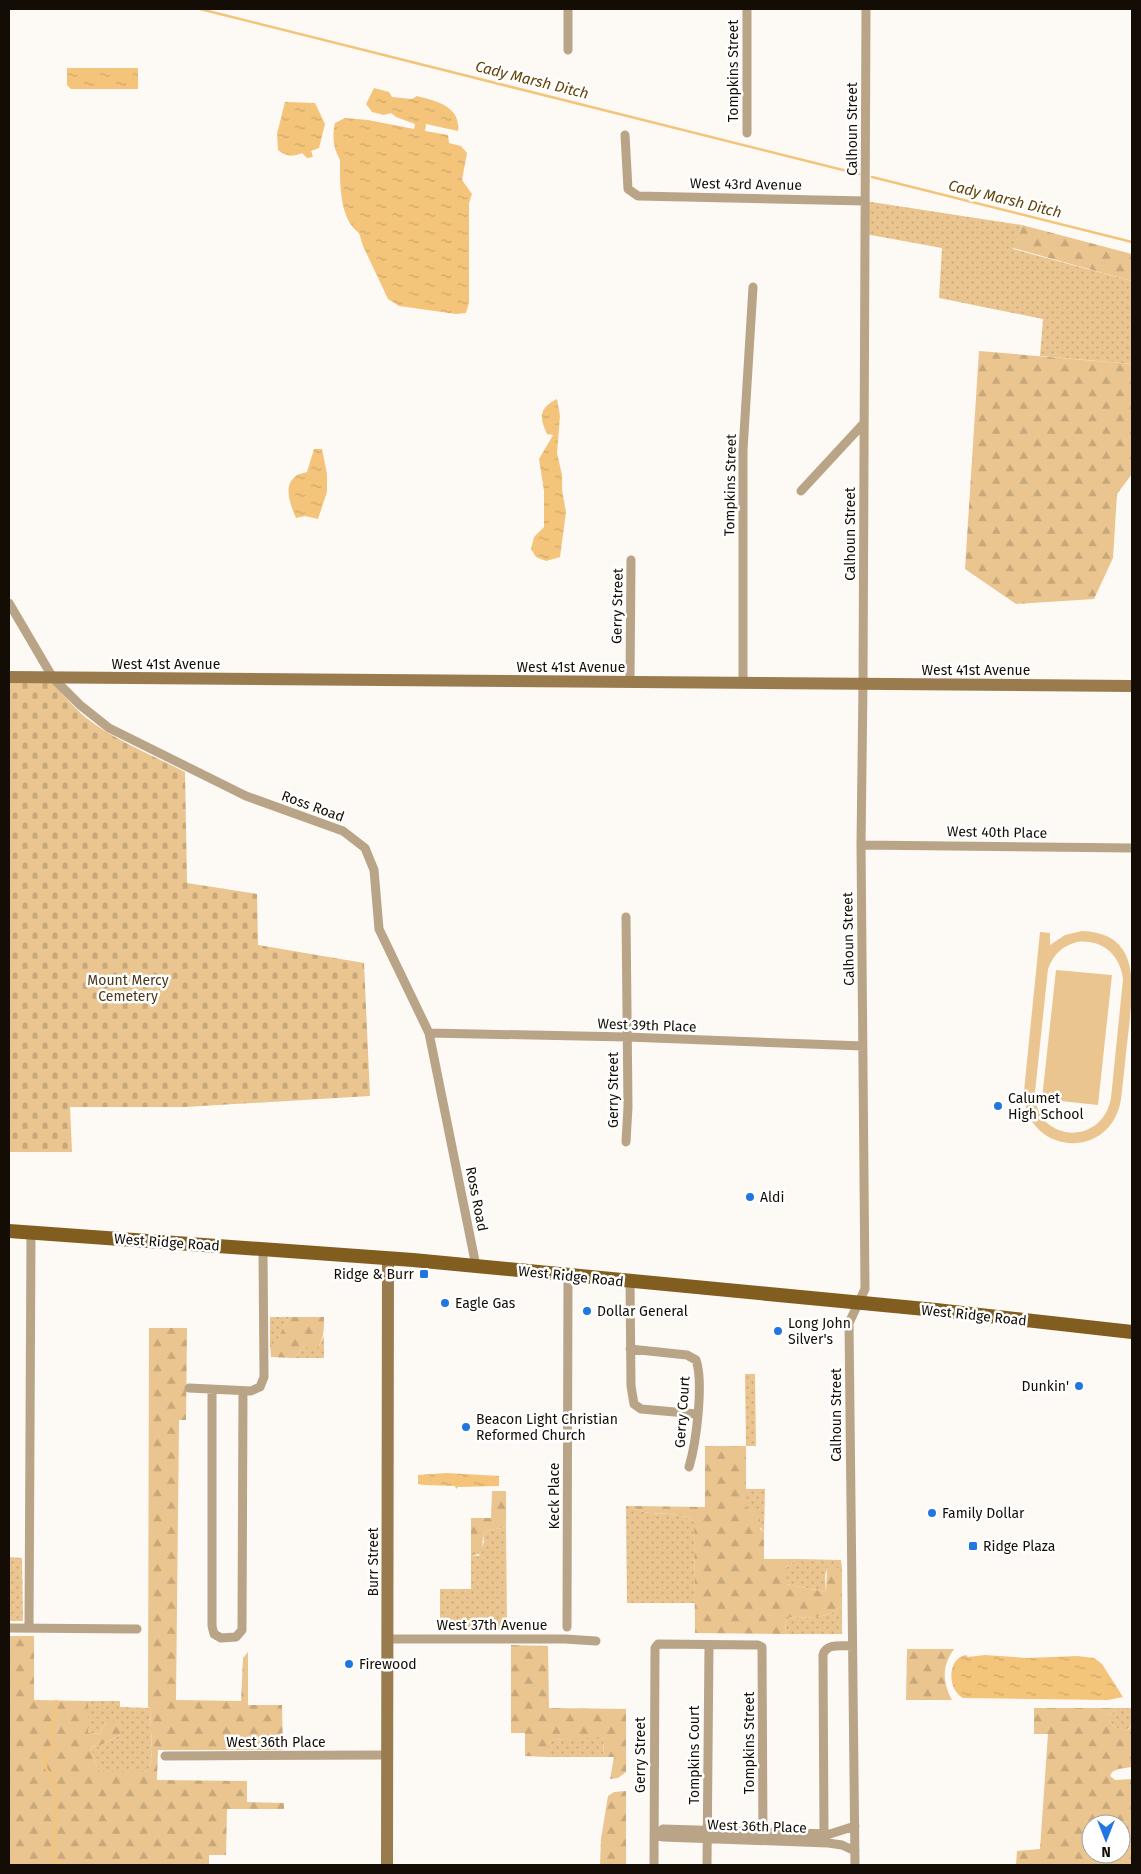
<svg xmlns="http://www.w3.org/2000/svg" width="1141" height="1874" font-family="'Fira Sans',sans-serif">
	<defs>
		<pattern id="grass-dots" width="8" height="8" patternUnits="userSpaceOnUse" patternTransform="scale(1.25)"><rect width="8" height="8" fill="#eac58f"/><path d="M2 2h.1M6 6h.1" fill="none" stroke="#c8a87a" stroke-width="1.8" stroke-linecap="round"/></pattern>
		<pattern id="forest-firs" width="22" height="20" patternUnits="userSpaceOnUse" patternTransform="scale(1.25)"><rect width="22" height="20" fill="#eac58f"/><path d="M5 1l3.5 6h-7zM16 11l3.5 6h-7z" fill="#c8a87a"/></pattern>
		<pattern id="cemetery-stones" width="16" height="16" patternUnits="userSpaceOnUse" patternTransform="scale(1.25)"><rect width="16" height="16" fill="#eac58f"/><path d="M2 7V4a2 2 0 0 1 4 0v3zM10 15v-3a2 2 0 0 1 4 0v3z" fill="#c8a87a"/></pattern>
		<pattern id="water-ripples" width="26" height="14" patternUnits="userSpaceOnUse" patternTransform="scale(1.25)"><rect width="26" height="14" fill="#f4c47b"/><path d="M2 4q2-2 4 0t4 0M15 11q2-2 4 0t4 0" fill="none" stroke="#d0a769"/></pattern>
	</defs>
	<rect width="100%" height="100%" fill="#fdf9f4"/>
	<path fill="url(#grass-dots)" d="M865,201L1022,225L1013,249L1132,281V364L1040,356L1043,319L939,298L942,248L865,234Z
		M270,1317H289L280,1334L277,1344L270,1345Z
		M324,1336V1358H294L304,1346H319Z
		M745,1374H755L756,1446H746Z
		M746,1489H765L764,1532L746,1511Z
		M626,1506H632C648,1520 677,1507 694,1522L695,1603H627Z
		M506,1527L507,1630H440V1589H471V1555L479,1556L484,1542L483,1535L486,1531Z
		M9,1557L22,1558L23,1621H9Z
		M797,1559L841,1560L842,1568H827L825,1576L826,1592L786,1584V1568Z
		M842,1605V1634H785L786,1617C806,1617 827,1621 842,1605Z
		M88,1701H120V1707L150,1708L152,1750L150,1768L144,1772H101L95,1764L91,1747L99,1746L120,1735L106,1723L99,1734L88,1733Z
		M1117,1708H1132C1132,1718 1135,1727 1124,1731L1115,1727L1109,1721V1716Z
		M597,1736L602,1737L604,1739L603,1757H548V1744L553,1740Z
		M1132,1821V1840L1126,1841L1121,1846V1824H1111L1110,1822Z"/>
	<path fill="url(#forest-firs)" d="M1022,225L1132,254V281L1013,248Z
		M979,351L1132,364V474L1117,494L1113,558L1094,599L1016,604L965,569Z
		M289,1317H324C324,1331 324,1340 315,1351L304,1346L294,1358L271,1357L270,1345L277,1343L280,1334Z
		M149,1328H187L186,1420H179L176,1700L241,1701L243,1658L248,1652V1705H282L283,1750H158L157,1780L247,1781V1802L284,1803V1809H227L226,1855H209V1865H9V1636H34V1700L88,1701V1733L99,1734L106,1723L111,1721L121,1727L120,1735L99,1746L91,1747L95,1764L101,1772H144L150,1768L152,1750L150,1708L148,1707Z
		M705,1446H746V1510L760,1511V1529L764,1532V1559H797L786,1568V1584L826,1592L827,1567L842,1568V1605C827,1621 806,1617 786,1617L785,1634L695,1633L694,1522C677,1507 647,1520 632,1506L705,1507Z
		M492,1491H506V1527L486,1531L483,1535L482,1554L471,1555V1518H491Z
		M511,1645L548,1646L549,1708L626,1709V1772L618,1778L610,1779L614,1757H603L604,1739L602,1737L553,1740L548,1744V1757L525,1756V1733H511Z
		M907,1649H954C942,1666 942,1681 952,1700H906Z
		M1034,1708H1117L1109,1716V1721L1115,1727L1124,1730L1129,1729L1132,1724V1767L1118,1769L1112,1772L1110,1776L1115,1780L1132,1779V1821L1111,1822V1824H1091V1854H1121V1846L1126,1841L1132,1840V1865H1016L1017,1851L1040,1849L1048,1734H1034Z
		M626,1791V1865H600L601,1839L608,1796L614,1792Z"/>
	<path fill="url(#cemetery-stones)" d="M9,680L53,682C63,694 73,707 85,717C114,740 152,755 185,772L187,883L257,894L258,945L364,963L370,1096L185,1107H70L72,1152H9Z"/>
	<path fill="#eac58f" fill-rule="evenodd" d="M1082,931C1141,933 1133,985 1129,1027C1126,1051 1124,1075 1121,1099C1111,1163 1023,1155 1024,1091L1040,932L1050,933V945L1065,935ZM1077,942C1101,939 1120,954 1123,979L1111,1098C1102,1148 1034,1142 1035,1092L1048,969C1053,955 1062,946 1077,942Z
		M1056,970L1112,975L1098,1105L1042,1099Z"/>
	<path fill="url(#water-ripples)" d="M67,68H138V89H71L67,85Z
		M374,88L389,92L392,97L412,99L417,96C436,101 461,106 458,131L426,124L425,131L448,135L449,143L461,146L467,153L462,180L472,194L469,203V303L466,313L456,314L399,306L388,299L363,246L359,233C339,219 340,182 340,160C333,148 332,137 335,123L345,118L368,120L414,129L415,124L396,117L391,113L384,115L372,112L366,104Z
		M285,102L315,103L325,124L319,148L311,151L313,157L307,158L302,153C292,157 287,157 278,150L277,134Z
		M557,399L560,416L557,453L562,475V490L566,512L560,557L546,561L536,557L531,549L534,537L544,527V491L539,459L553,435L547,434C539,417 539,408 557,399Z
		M314,449H322L327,474V492L318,519L305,516L296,518C291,506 282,486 296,476C298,474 304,473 307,472Z
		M446,1473L499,1476V1486L458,1487L456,1489L455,1486L424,1485L418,1484V1475Z
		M966,1655L968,1657L985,1655L1027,1658L1078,1656L1094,1658L1102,1664L1123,1697L1108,1700L963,1698C947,1690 947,1658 966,1655Z"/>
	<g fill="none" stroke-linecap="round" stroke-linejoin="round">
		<path stroke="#f4c47b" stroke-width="2.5" d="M200,9L859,174
			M872,177L1132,242
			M56,1701V1712L51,1726L53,1744L46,1753V1768L57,1789L55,1830L52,1849L54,1861L63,1865"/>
		<path stroke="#b9a487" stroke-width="9" d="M568,9V50
			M747,133V9
			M625,135L628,189L638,196L865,201
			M801,491L864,423
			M9,603L53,678L80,705L109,728L246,796L343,831L365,848L374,870L379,929L429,1033L476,1266
			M630,682L631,560
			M743,683V450L753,287
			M861,845L1132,848
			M429,1033L627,1037L863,1046
			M626,1142L628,1107L626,917
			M630,1281L631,1386L634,1404L641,1409L697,1414
			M630,1349L687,1355L696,1360C704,1383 696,1444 689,1467
			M189,1388L251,1391L260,1387L264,1377L263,1249
			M212,1390V1626L214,1634L221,1638L236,1637L242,1630L243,1391
			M567,1627L568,1275
			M9,1628L137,1629
			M29,1628L31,1233
			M388,1639H565L596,1641
			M165,1756L387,1755
			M654,1834L663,1837L828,1843L842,1845L855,1851
			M657,1834L663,1829L830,1834L855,1826
			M824,1834L823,1655C826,1643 842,1646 852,1646
			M654,1865L655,1648L658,1644L758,1645L762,1647L763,1840
			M707,1865L709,1645
			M855,1865L849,1323L865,1289L861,845L863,684L866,9"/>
		<path stroke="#997b4e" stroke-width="12" d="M9,677L1132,686
			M387,1865L388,1258"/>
		<path stroke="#815d1f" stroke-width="14" d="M9,1231L413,1260L936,1310L1132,1332"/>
	</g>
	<g fill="#2176e0" stroke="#fff" stroke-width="2">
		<circle cx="998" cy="1106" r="5"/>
		<circle cx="750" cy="1197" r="5"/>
		<rect x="419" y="1269" width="10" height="10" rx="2.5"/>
		<circle cx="445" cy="1303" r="5"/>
		<circle cx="587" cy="1311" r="5"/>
		<circle cx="778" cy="1331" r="5"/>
		<circle cx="1079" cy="1386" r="5"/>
		<circle cx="466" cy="1427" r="5"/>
		<circle cx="932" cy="1513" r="5"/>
		<rect x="968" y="1541" width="10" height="10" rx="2.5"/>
		<circle cx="349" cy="1664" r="5"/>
	</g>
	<g text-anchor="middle" stroke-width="5" stroke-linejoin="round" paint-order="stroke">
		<g font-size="14" fill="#130d05" stroke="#fff">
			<text transform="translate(733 71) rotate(-90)" y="5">Tompkins Street</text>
			<text transform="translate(852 129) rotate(-90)" y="5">Calhoun Street</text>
			<text transform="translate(746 184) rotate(1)" y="5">West 43rd Avenue</text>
			<text transform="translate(730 485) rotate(-89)" y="5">Tompkins Street</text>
			<text transform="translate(850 534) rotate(-90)" y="5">Calhoun Street</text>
			<text transform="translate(617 606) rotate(-89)" y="5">Gerry Street</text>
			<text x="166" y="669">West 41st Avenue</text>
			<text x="571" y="672">West 41st Avenue</text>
			<text x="976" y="675">West 41st Avenue</text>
			<text transform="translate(313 806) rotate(20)" y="5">Ross Road</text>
			<text transform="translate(997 832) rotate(1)" y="5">West 40th Place</text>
			<text transform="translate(848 939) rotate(-91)" y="5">Calhoun Street</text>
			<text transform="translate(647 1025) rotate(2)" y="5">West 39th Place</text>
			<text transform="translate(613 1090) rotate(-90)" y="5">Gerry Street</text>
			<text transform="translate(477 1199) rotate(79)" y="5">Ross Road</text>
			<text transform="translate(167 1242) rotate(4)" y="5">West Ridge Road</text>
			<text transform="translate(571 1276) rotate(6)" y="5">West Ridge Road</text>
			<text transform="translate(974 1315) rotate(6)" y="5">West Ridge Road</text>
			<text transform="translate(682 1412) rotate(-86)" y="5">Gerry Court</text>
			<text transform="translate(836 1415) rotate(-90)" y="5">Calhoun Street</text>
			<text transform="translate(554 1496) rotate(-90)" y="5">Keck Place</text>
			<text transform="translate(373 1562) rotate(-90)" y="5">Burr Street</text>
			<text x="492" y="1630">West 37th Avenue</text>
			<text x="276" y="1747">West 36th Place</text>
			<text transform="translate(749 1743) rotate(-90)" y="5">Tompkins Street</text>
			<text transform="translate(640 1755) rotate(-90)" y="5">Gerry Street</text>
			<text transform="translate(694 1755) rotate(-90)" y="5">Tompkins Court</text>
			<text transform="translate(757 1826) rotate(2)" y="5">West 36th Place</text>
		</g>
		<g font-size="14" fill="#4d3819" stroke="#fff">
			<text x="128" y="985">Mount Mercy<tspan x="128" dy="16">Cemetery</tspan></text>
		</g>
		<g font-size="14" fill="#130d05" stroke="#fff" text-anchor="start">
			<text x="1008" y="1103">Calumet<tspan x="1008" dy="16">High School</tspan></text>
			<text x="760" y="1202">Aldi</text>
			<text x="414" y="1279" text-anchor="end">Ridge &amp; Burr</text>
			<text x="455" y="1308">Eagle Gas</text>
			<text x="597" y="1316">Dollar General</text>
			<text x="788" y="1328">Long John<tspan x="788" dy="16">Silver's</tspan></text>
			<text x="1069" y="1391" text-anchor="end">Dunkin'</text>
			<text x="476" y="1424">Beacon Light Christian<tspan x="476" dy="16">Reformed Church</tspan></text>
			<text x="942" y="1518">Family Dollar</text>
			<text x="983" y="1551">Ridge Plaza</text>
			<text x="359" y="1669">Firewood</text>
		</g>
		<g font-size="15" font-style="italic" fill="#644409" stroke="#fff">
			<text transform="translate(532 80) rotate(14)" y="5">Cady Marsh Ditch</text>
			<text transform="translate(1005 199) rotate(14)" y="5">Cady Marsh Ditch</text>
		</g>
	</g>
	<rect width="1141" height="1874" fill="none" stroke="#130d05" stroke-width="20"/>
	<g transform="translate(1106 1839) rotate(180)"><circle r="24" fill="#ffffff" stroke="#a19e9b"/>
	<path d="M0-4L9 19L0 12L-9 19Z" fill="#2176e0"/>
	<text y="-8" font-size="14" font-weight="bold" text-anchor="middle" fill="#130d05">N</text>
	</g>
</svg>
